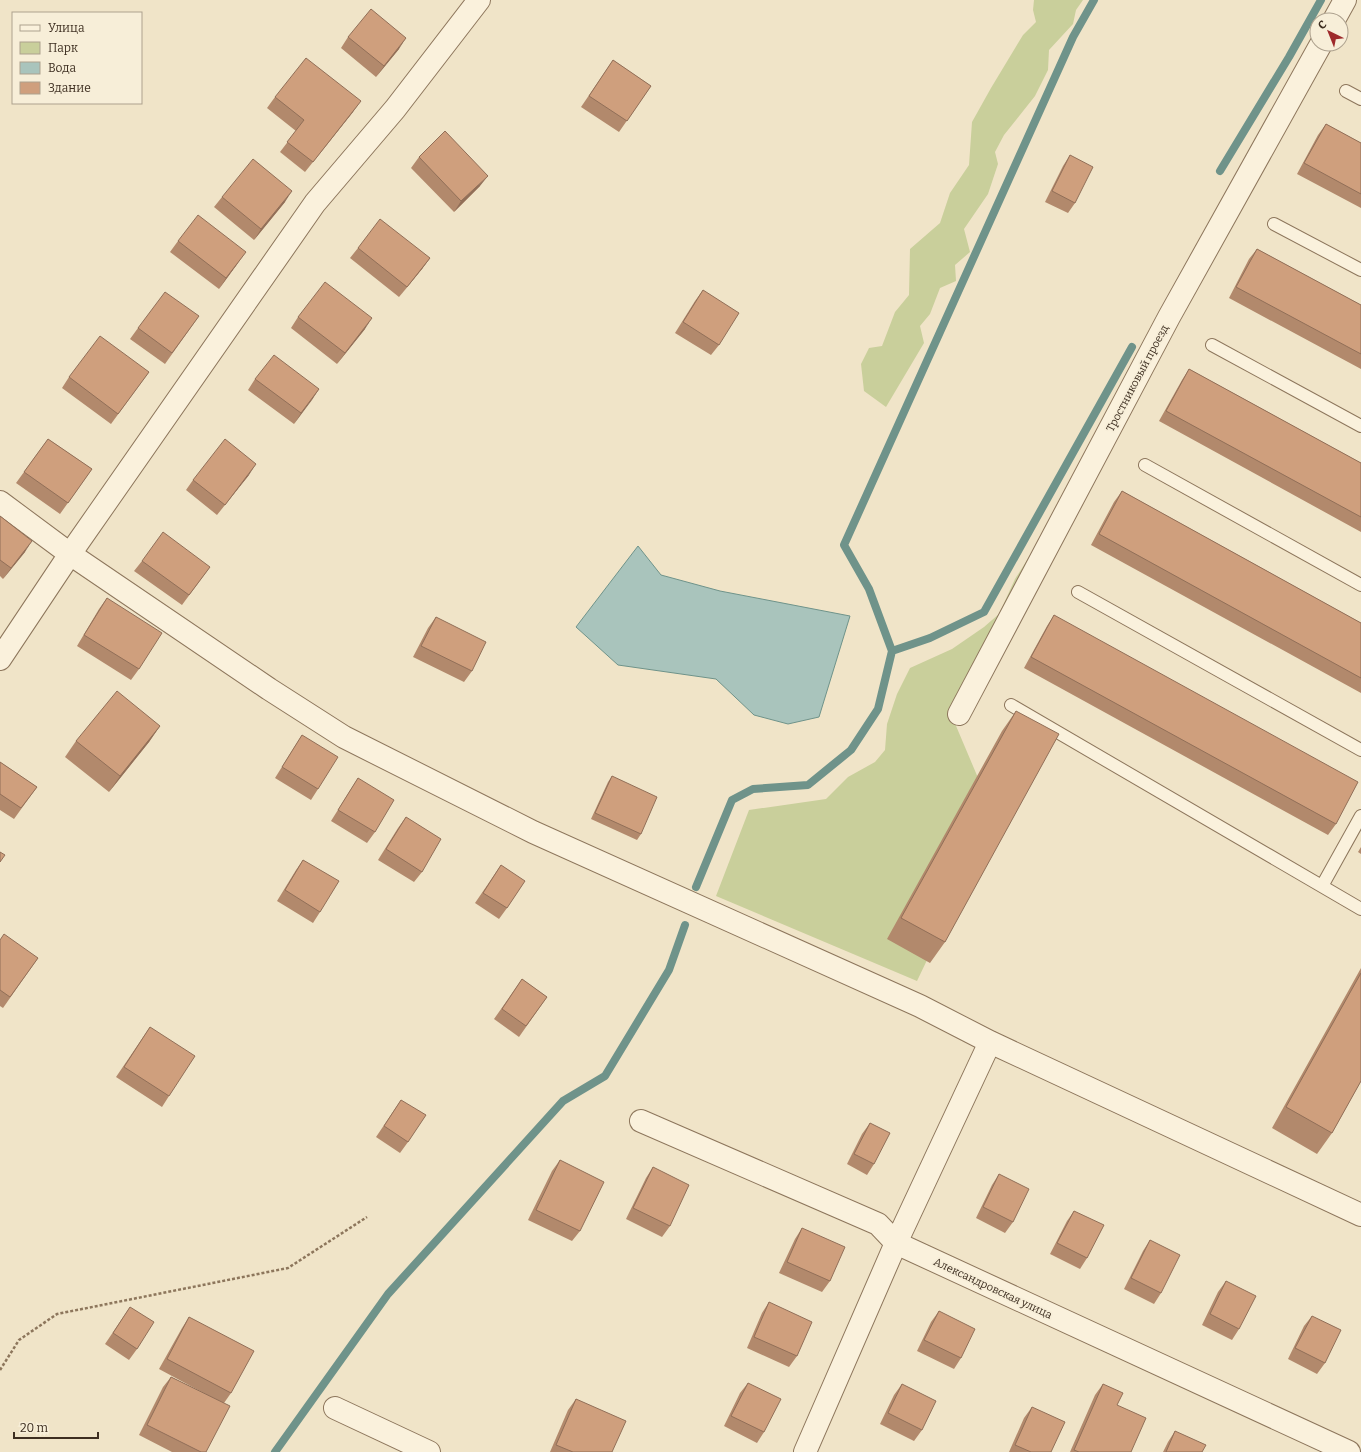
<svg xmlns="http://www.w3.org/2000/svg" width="1361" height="1452" font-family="Bitter,serif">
	<rect width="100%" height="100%" fill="#f0e4c8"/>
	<path fill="#c9cf9b" d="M1034,0H1083L1076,10L1073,24L1049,50L1048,70L1035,96L1004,135L995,152L998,164L988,194L964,229L970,252L955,265L956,281L940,288L930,314L920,326L924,343L886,407L864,391L861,364L869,348L882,346L895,312L909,295L910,249L940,223L950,193L969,165L972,122L991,88L1023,35L1036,22L1033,10Z
		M1040,540L951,714L995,818L917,981L716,896L749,810L826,799L848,777L875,762L885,750L887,724L897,694L910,668L952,649L984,627L999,614L1015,579Z"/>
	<path fill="#a9c4bc" stroke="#6f938a" d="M638,546L661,575L720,591L850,616L819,717L788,724L754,715L716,679L618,665L576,627Z"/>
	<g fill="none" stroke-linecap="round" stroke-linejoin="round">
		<path stroke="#6f938a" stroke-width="8" d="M1220,171L1289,57L1321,0
			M892,651L930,638L984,612L1132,347
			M696,887L732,800L753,789L808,785L851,750L878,709L892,651L869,589L844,545L1073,37L1094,0
			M275,1452L388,1294L563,1101L605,1076L669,970L685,925"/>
		<g stroke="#8d765c" stroke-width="14">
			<path id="service" d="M1346,91L1361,99
				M1274,224L1361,270
				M1212,345L1361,426
				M1145,465L1361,585
				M1078,592L1361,750
				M1011,705L1361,909
				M1322,886L1361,816"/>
		</g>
		<g stroke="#8d765c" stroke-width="24">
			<path id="minor" d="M1334,20L1345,0
				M0,502L70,554L269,689L344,737L533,832L920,1006L990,1042L1361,1215
				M0,659L70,554L315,203L395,109L479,0
				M959,714L1169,317L1321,44
				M641,1121L878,1224L896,1243L1349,1452
				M335,1408L429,1452
				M805,1452L896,1243L990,1042"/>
		</g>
		<path stroke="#8d765c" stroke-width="2.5" stroke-dasharray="3 2" stroke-linecap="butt" d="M0,1370L19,1340L57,1314L288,1268L367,1217"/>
		<use href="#service" stroke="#faf1dc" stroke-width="12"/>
		<use href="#minor" stroke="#faf1dc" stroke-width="22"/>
	</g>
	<path fill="#b2896c" d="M348,37L399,49L376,77L341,48Z
		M613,60L651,86L619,132L581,107Z
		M275,97L353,112L305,172L280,152L296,131L267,108Z
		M1326,124L1361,143V208L1297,174L1318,135Z
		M1070,155L1075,203L1068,213L1045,202L1063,166Z
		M419,157L480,186L454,212L411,168Z
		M222,197L285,202L254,240L214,207Z
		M178,241L238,263L219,289L170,252Z
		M358,248L430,258L422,269L399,297L350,258Z
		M1257,249L1361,305V369L1229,298L1249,259Z
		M703,290L719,345L711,355L675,333L695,301Z
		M199,316L165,364L130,339L138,328Z
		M298,317L365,329L337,364L291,328Z
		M1189,369L1361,463V532L1159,421L1182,380Z
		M149,372L111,424L62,388L69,377Z
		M255,379L319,389L294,424L248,390Z
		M48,439L92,469L60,514L16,483Z
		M249,475L217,515L186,490L193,480Z
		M1122,491L1361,623V693L1091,545L1114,502Z
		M0,516L25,552L3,579L0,576Z
		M142,561L210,567L182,605L134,571Z
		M107,598L139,669L131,680L77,646L99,609Z
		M1054,615L1336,824L1328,835L1024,668L1047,626Z
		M436,617L472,671L464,682L413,657L428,628Z
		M1016,711L945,942L930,963L887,939L1002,731Z
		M160,726L149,742L109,792L65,757L76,741Z
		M302,735L318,789L311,800L275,778L295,746Z
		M0,762L37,787L14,819L0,810Z
		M612,776L641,834L637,840L591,819L608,782Z
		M358,778L375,832L367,843L331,821L351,789Z
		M406,817L422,872L414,882L378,860L398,828Z
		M1361,847V854L1358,852Z
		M303,860L320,912L313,923L277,901L296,870Z
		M501,865L507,908L499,919L475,903Z
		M0,940L38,958L3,1008L0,1006Z
		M1361,968V1081L1332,1133L1317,1154L1272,1128Z
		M522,979L547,997L519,1037L494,1019Z
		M150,1027L169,1096L162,1107L116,1077Z
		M401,1100L408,1142L400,1153L376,1137Z
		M870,1123L874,1164L867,1175L847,1164L862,1134Z
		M560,1160L580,1231L572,1241L528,1220L552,1171Z
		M653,1167L670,1226L662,1237L626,1219L646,1178Z
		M999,1174L1013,1222L1005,1233L976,1218L992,1185Z
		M1074,1211L1087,1258L1080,1269L1050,1254L1067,1221Z
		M802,1228L830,1281L822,1292L779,1273L795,1239Z
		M1150,1240L1161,1293L1154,1304L1124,1289L1143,1251Z
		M1226,1281L1239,1329L1232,1340L1202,1325L1218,1292Z
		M769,1302L797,1356L789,1367L747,1348L762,1313Z
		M130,1307L137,1349L129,1360L105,1344Z
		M939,1311L961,1358L954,1369L917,1351L931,1322Z
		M1312,1316L1325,1363L1317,1374L1288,1359L1304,1326Z
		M189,1317L231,1393L224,1403L206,1452H172L139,1435L163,1387L171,1377L211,1397L159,1369L182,1328Z
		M748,1383L764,1432L757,1443L724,1426L740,1393Z
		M902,1384L922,1430L914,1441L880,1424L894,1395Z
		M1103,1384L1117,1405L1131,1452H1070L1095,1395Z
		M576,1399L612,1452H550L568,1410Z
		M1032,1407L1051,1452H1009L1024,1418Z
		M1175,1431L1202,1452H1163L1168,1442Z"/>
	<path fill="#916f58" d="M406,38L399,49L376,77L384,66Z
		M361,101L353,112L305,172L313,162Z
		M488,176L480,186L454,212L461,201Z
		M292,191L285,202L254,240L261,229Z
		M246,252L238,263L219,289L226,278Z
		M430,258L422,269L399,297L407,287Z
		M372,318L365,329L337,364L345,353Z
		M319,389L312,400L294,424L301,413Z
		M256,464L249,475L217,515L225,505Z
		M32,541L25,552L3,579L11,568Z
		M160,726L149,742L109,792L120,776Z"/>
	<path fill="#cf9f7d" stroke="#916f58" d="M371,9L406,38L384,66L348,37Z
		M306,58L361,101L313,162L287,142L304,120L275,97Z
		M613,60L651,86L627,121L589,96Z
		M1326,124L1361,143V194L1304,163Z
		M445,131L488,176L461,201L419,157Z
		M1070,155L1093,167L1075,203L1052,191Z
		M253,159L292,191L261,229L222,197Z
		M198,215L246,252L226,278L178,241Z
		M380,219L430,258L407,287L358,248Z
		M1257,249L1361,305V354L1236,287Z
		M325,282L372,318L345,353L298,317Z
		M703,290L739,313L719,345L683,322Z
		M165,292L199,316L172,353L138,328Z
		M100,336L149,372L118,414L69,377Z
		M274,355L319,389L301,413L255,379Z
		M1189,369L1361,463V517L1166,411Z
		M48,439L92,469L68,503L24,472Z
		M225,439L256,464L225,505L193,480Z
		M1122,491L1361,623V678L1099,534Z
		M0,516L32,541L11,568L0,560Z
		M163,532L210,567L189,595L142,561Z
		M107,598L162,633L139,669L84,635Z
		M1054,615L1358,782L1336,824L1031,657Z
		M436,617L486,642L472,671L421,646Z
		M117,691L160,726L120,776L76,741Z
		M1016,711L1059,734L945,942L901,918Z
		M302,735L338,757L318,789L282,767Z
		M0,762L37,787L21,808L0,794Z
		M612,776L657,797L641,834L595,813Z
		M358,778L394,800L375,832L338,810Z
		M406,817L441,839L422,872L386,849Z
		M0,852L5,855L0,862Z
		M303,860L339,881L320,912L285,890Z
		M501,865L525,881L507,908L483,893Z
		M4,934L38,958L10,997L0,990V940Z
		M1361,973V1081L1332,1133L1286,1107Z
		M522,979L547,997L526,1026L502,1009Z
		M150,1027L195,1056L169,1096L124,1067Z
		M401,1100L426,1115L408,1142L384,1126Z
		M870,1123L890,1133L874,1164L854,1154Z
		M560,1160L604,1182L580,1231L536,1210Z
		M653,1167L689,1185L670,1226L633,1208Z
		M999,1174L1029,1189L1013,1222L983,1207Z
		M1074,1211L1104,1225L1087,1258L1057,1243Z
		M802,1228L845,1247L830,1281L787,1262Z
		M1150,1240L1180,1255L1161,1293L1131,1278Z
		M1226,1281L1256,1296L1239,1329L1210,1314Z
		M769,1302L812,1322L797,1356L754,1337Z
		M130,1307L154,1322L137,1349L113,1333Z
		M939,1311L975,1329L961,1358L924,1340Z
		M1312,1316L1341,1330L1325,1363L1295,1348Z
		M189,1317L254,1351L231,1393L167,1359Z
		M171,1377L230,1406L206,1452H201L147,1425Z
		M748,1383L781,1399L764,1432L731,1416Z
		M902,1384L936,1401L922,1430L888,1413Z
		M1103,1384L1123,1393L1117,1405L1146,1418L1131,1452H1079L1074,1450Z
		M576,1399L626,1421L612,1452H573L556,1445Z
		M1032,1407L1065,1422L1051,1452H1031L1015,1445Z
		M1175,1431L1206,1445L1202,1452H1166Z"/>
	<g text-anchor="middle" stroke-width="3.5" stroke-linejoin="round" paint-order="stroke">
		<g font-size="11" fill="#3d2e20" stroke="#f7eed8">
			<text transform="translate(1137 378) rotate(-62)" y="4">Тростниковый проезд</text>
			<text transform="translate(993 1288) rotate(25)" y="4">Александровская улица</text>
		</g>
	</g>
	<rect x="12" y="12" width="130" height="92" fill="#f7eed8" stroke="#ada18e"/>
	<rect x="20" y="25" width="20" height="6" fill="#faf1dc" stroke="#ada18e"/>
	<text x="48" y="32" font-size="12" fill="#3d2e20">Улица</text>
	<rect x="20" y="42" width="20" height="12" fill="#c9cf9b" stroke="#ada18e"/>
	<text x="48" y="52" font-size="12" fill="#3d2e20">Парк</text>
	<rect x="20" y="62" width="20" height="12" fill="#a9c4bc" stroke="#ada18e"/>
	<text x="48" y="72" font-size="12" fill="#3d2e20">Вода</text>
	<rect x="20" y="82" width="20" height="12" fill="#cf9f7d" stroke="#ada18e"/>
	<text x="48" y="92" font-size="12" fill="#3d2e20">Здание</text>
	<g transform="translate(1329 32) rotate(317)"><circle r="19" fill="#f7eed8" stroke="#ada18e"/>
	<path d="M0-3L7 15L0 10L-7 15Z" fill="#9e2a2b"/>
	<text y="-6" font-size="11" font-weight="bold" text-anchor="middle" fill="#3d2e20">С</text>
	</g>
	<path d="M14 1432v6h84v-6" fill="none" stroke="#3d2e20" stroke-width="2"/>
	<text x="20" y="1432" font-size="12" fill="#3d2e20" stroke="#f7eed8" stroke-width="3" paint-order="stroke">20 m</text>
</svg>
